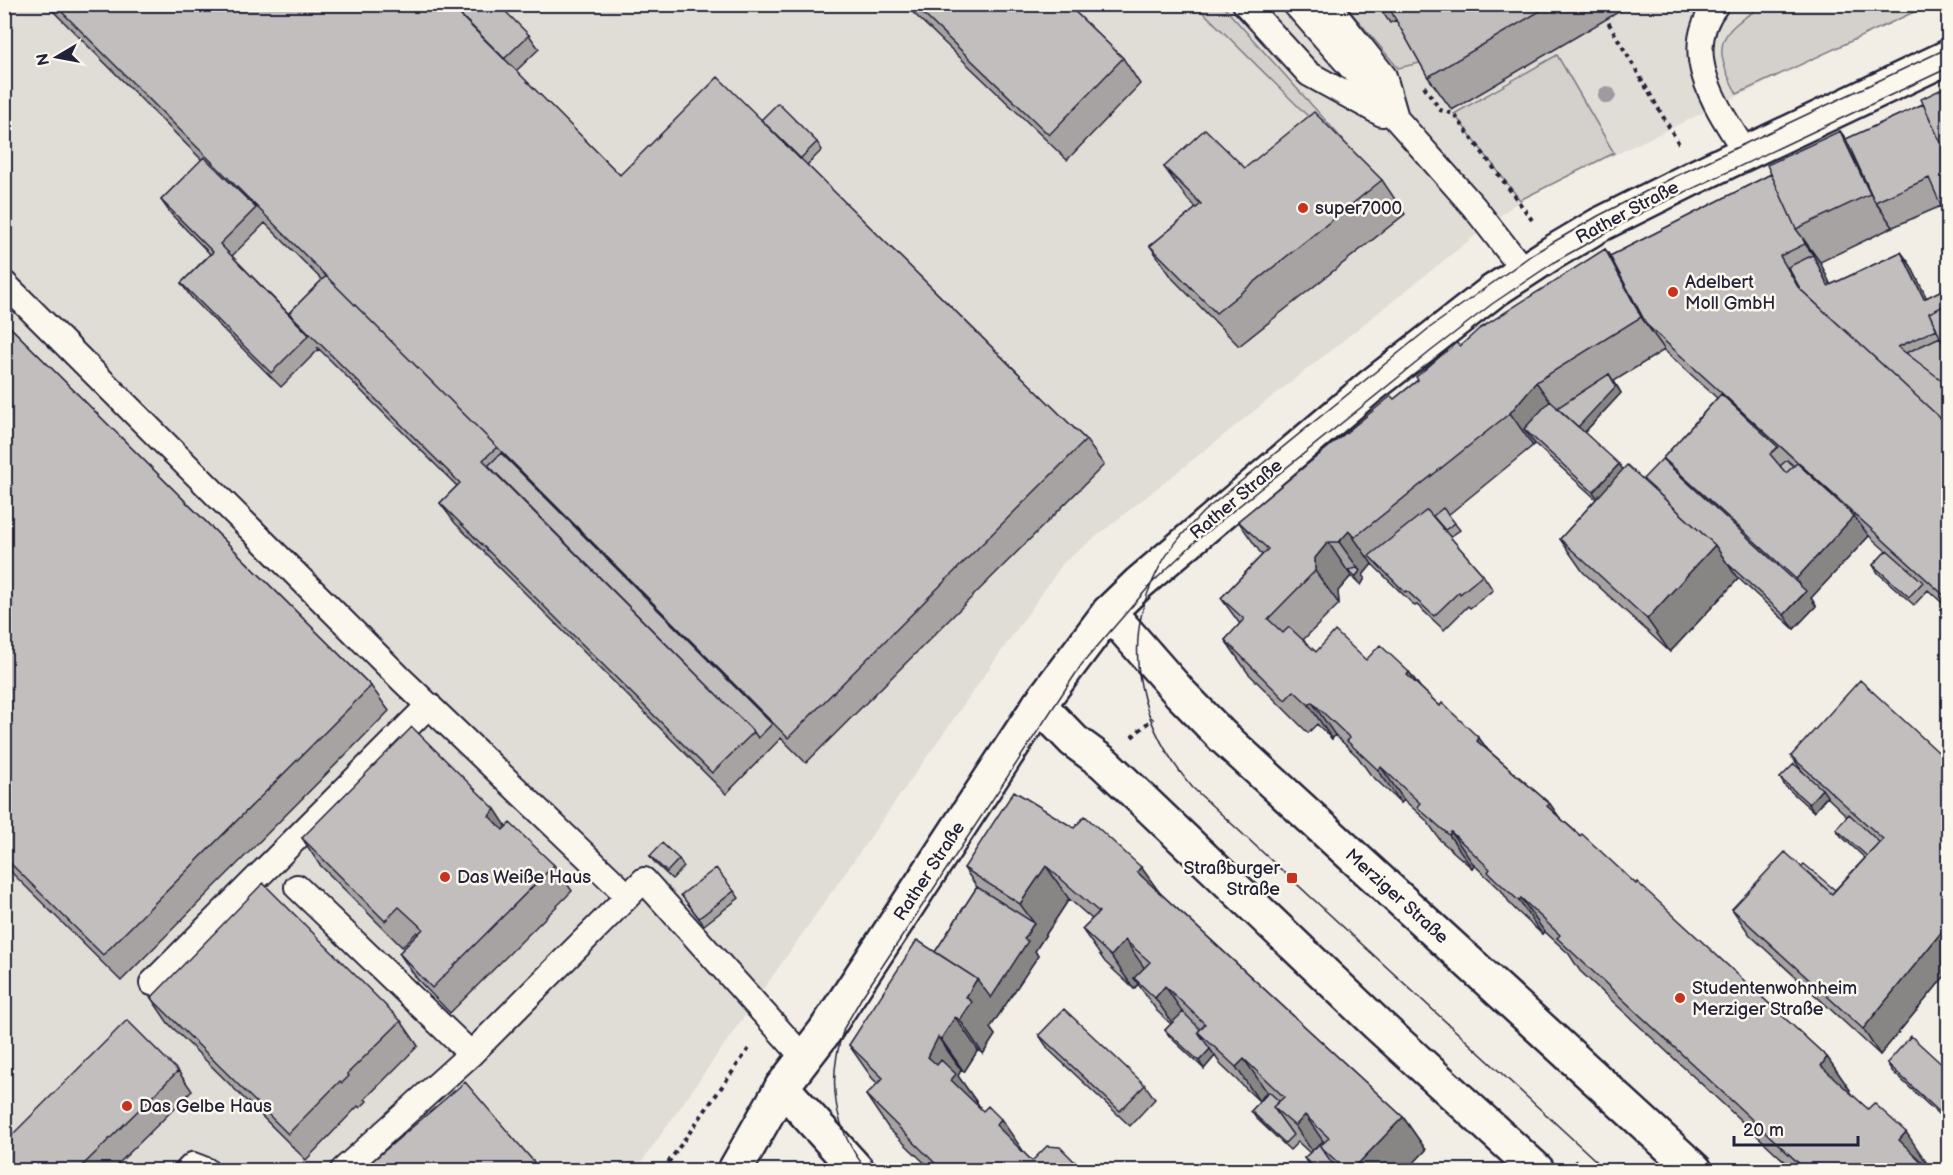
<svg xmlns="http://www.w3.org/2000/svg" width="1953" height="1175" font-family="'Balsamiq Sans',sans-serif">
	<rect width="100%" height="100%" fill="#f2eee5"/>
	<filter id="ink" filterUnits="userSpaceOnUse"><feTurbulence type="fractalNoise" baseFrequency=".0167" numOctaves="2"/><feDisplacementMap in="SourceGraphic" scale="12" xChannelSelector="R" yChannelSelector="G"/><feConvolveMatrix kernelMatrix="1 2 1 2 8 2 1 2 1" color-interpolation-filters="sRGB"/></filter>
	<g filter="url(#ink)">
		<path fill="#e0dcd6" d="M5,5H1929L1520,200L1064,562L636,1170H5Z"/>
		<path fill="#d4d1cc" stroke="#7b7a84" stroke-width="1.5" d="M1196,5H1222L1344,141L1337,145Z
			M1345,5H1379L1399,18L1424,62L1398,68Z
			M1765,5V4L1929,5L1737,94C1711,46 1717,32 1765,5Z
			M1557,55L1614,153L1520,200L1454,114Z"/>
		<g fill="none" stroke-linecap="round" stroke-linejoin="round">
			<g stroke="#22223b" stroke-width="28">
				<path id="lane" d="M1245,4L1309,74L1382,114
					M1295,4L1474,207L1524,271
					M1327,4L1384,76L1395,114
					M1717,4C1677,53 1718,109 1746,153
					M4,283L403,681L628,896
					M297,887L471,1054
					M152,983L429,705
					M188,1170L193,1165L206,1170
					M343,1170L471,1054L644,880L804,1058"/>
			</g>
			<g stroke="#22223b" stroke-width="38">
				<path id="street" d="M1109,612L1180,693L1222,736L1695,1170
					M1039,705L1074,741L1104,763L1377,1024L1537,1170
					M782,1087L857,1170"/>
			</g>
			<g stroke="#22223b" stroke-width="38">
				<path id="secondary" d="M735,1170L782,1087L825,1031L1039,705L1109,612L1139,583L1370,387L1492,292L1552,253L1599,225L1695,177L1948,57"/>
			</g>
			<path stroke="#22223b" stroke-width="4" stroke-dasharray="4.5 4.5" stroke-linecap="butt" d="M1604,15L1679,144
				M1424,86L1440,110L1454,114L1532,220
				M1132,737L1153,718
				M1574,1161L1584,1170
				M663,1170L750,1047"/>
			<use href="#lane" stroke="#fbf7ec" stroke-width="24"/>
			<use href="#street" stroke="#fbf7ec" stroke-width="33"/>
			<use href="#secondary" stroke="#fbf7ec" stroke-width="33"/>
			<path stroke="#22223b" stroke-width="1.5" d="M867,1170C832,1128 827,1078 844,1028L862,997L1082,664L1153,582L1198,539L1431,351L1492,304L1556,261L1643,212L1948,68
				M1606,1170L1193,788C1141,728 1119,648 1156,574C1167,550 1185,531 1203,512L1428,329L1533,254L1598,216L1674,177L1948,48"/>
		</g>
		<circle fill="#9d9b9f" cx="1607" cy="95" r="9"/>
		<path fill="#a7a3a3" stroke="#22223b" stroke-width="1.5" fill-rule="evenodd" d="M46,4H450L461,16L529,35L539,49L516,71L620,175L761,120L817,142L822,150L807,165L1086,440L1104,465L806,763L781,738L726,794L455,523L440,503L457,486L317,347L319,349L281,387L191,297L181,283L210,254L171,214L161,200L202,160ZM265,223L322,280L289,313L295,320L232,256Z
			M904,4H1067L1123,58L1140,84L1067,160Z
			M1377,4H1632L1452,110L1428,77L1396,20L1390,23Z
			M1948,86V220L1941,206L1893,227L1820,262L1830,285L1901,252L1911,266L1926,298L1948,287V608L1928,590L1914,605L1878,573L1873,565L1886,551L1868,535L1869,536L1811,598L1816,606L1794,629L1737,577L1738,579L1670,652L1583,572L1560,539L1596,499L1535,444L1448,515L1460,530L1450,537L1483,575L1493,590L1470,608L1468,606L1444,630L1417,605L1415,606L1372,564L1363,575L1365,578L1361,585L1351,576L1338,591L1339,604L1303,640L1316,652L1366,660L1409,672L1420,687L1440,706L1479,738L1488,750L1550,804L1559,817L1636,884L1827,1057L1850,1090L1849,1092L1929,1166L1927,1168L1930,1170H1794L1580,971L1569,954L1544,931L1542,934L1518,912L1511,905L1501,890L1474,865L1472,868L1440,840L1427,821L1404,800L1401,803L1370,774L1358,757L1335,735L1332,739L1317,724L1308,733L1248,673L1225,640L1240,624L1221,598L1262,555L1238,521L1394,399L1460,346L1605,249L1610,256L1771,174L1840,131L1846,139L1923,104ZM1664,350L1717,398L1663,458L1667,464L1643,479L1623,470L1584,433L1621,393L1614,381Z
			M1164,167L1245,168L1382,180L1405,214L1239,346L1173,279L1150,246L1196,208L1188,200Z
			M4,321L371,686L389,711L121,981L4,865Z
			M1791,756L1948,760V972L1880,1055L1750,935L1732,909L1801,867L1835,890L1865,858L1841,836L1836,829L1847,816L1827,797L1814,812L1785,786L1780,778L1803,772Z
			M506,827L554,865L572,891L450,1013L417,979L399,953L418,934L417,932L402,947L319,864L302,838Z
			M1074,828L1141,867L1158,891L1403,1117L1426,1150L1407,1170H1315L1309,1166L1304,1158L1310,1153L1298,1142L1290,1150L1256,1118L1251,1111L1268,1093L1267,1092L1259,1101L1221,1065L1215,1056L1204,1069L1170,1037L1165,1030L1171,1024L1157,1011L1138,984L1134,989L1105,962L1082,929L1092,919L1069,899L1035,951L1038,956L990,1028L995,1035L983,1054L978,1050L964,1072L961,1070L958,1076L980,1107L979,1108L1032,1161L1075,1162L1081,1170H932L889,1129L866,1095L878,1084L872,1078L849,1045L935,952L977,887L964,868Z
			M650,856L679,859L684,867L672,879L655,863Z
			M734,891L739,898L704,925L681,895Z
			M151,998L401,1021L418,1046L365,1099L367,1101L360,1108L358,1106L306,1160L168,1023Z
			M1039,1035L1145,1085L1155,1099L1130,1126L1049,1050Z
			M1887,1063L1948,1070V1123L1892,1071Z
			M178,1071L192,1091L112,1170H4Z
			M534,1162L539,1170H362Z"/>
		<path fill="#888585" stroke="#22223b" stroke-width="1.5" d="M1840,131L1864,164L1875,202L1893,227L1870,194Z
			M1802,237L1820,262L1838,300L1828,286L1813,255L1805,244Z
			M1605,249L1628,282L1647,325L1665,350L1641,317Z
			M1901,252L1911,266L1934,313L1924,299Z
			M1609,374L1621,393L1582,435L1577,428Z
			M1536,382L1560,415L1524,429L1535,444L1533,446L1510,413Z
			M1619,464L1629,478L1603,506L1593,492Z
			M1854,516L1869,536L1811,598L1816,606L1794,629L1784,615L1805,593L1796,579Z
			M1349,531L1372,564L1363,575L1365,578L1361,585L1355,577L1360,571L1339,542Z
			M1328,542L1351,576L1338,591L1339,604L1315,571V558Z
			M1715,545L1738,579L1670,652L1647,619Z
			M1409,672L1433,705L1407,675Z
			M1312,702L1335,735L1332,739L1309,705Z
			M1479,738L1503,771L1477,741Z
			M1381,767L1404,800L1401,803L1378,770Z
			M1822,789L1827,796L1814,812L1809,804Z
			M1550,804L1573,837L1547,806Z
			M495,809L512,835L506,841L489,816Z
			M1451,832L1474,865L1472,868L1449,835Z
			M1046,866L1069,899L1035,951L1038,956L990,1028L995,1035L983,1054L960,1020L966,997L977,979L1024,939L1034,923L1020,904Z
			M1141,867L1165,900L1137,872Z
			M1521,898L1544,931L1542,934L1519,901Z
			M1948,924V972L1880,1055L1863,1029Z
			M1125,940L1148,973L1134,978L1138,984L1134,989L1111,956Z
			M1165,986L1188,1020L1178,1031L1155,998Z
			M955,1017L978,1050L964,1072L941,1039Z
			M938,1037L961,1070L958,1076L980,1107L974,1113L928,1057Z
			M1210,1049L1215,1056L1204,1069L1199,1061Z
			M1827,1057L1850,1090L1845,1099L1821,1066Z
			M1244,1059L1267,1092L1259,1101L1236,1067Z
			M1305,1115L1328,1148L1320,1146L1318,1160L1295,1126Z
			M1403,1117L1426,1150L1407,1170H1352Z
			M1001,1119L1024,1152L1020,1158L996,1125Z
			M1906,1132L1929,1166L1924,1170L1899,1140Z
			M1075,1162L1081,1170H1070L1069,1169Z"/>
		<path fill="#c2bebe" stroke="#22223b" stroke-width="1.5" d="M54,4H450L620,175L718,77L1086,440L788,738Z
			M472,4H498L529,35L504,59L461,16Z
			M913,4H1067L1123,58L1049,135Z
			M1387,4H1552L1428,77Z
			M1948,86V159L1921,99Z
			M778,103L817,142L800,159L761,120Z
			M1923,104L1948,159V213L1945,215L1929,178L1875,202L1846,139Z
			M1314,112L1382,180L1216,313L1150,246L1201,204L1164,167L1205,129L1245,168Z
			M1840,131L1870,194L1796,229L1767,165Z
			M204,157L256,208L220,244L309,335L271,373L181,283L213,252L161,200Z
			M1771,174L1796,229L1802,237L1805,244L1780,256L1798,287L1948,425V599L1647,325L1610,256Z
			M1605,249L1641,317L1536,382L1510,413L1355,537L1349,531L1339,542H1328L1315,558V571L1268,619L1283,633L1289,627L1316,652L1335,631L1366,660L1380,645L1409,672L1407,675L1440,706L1442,703L1479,738L1477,741L1550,804L1547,806L1580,836L1582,834L1636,884L1637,882L1647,891L1827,1057L1821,1066L1868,1109L1874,1103L1906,1132L1899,1140L1930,1170H1806L1557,938L1560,935L1521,898L1519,901L1495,879L1488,872L1490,869L1451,832L1449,835L1417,807L1420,803L1381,767L1378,770L1347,741L1350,738L1312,702L1309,705L1294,691L1285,700L1225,640L1244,619L1221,598L1268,549L1238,521L1391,396L1394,399L1418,380L1416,377L1456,343L1460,346L1479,329Z
			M1901,252L1924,299L1948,287V304L1929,313L1937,329L1898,347L1948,385V425L1801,290L1788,267L1813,255L1828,286Z
			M326,276L497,447L483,460L754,732L712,773L440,503L460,483L289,313Z
			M1948,304V354L1929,313Z
			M4,321L371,686L103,955L4,857Z
			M1940,337L1948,354V385L1906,353Z
			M1609,374L1616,386L1578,427L1557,408Z
			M1721,394L1778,447L1770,454L1786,473L1797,463L1854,516L1796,579L1663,458Z
			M1550,401L1619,464L1593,492L1524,429Z
			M501,453L772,724L758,738L754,732L488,466Z
			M1662,459L1806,591L1784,615L1727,563L1715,545L1643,479Z
			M1787,460L1794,466L1786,473L1780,466Z
			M1627,465L1715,545L1647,619L1560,539Z
			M1443,508L1455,523L1445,530L1433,516Z
			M1427,510L1483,575L1460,594L1459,592L1434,616L1407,591L1405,592L1369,556Z
			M1887,550L1923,582L1909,597L1873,565Z
			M1357,568L1360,571L1355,577L1348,570Z
			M1860,680L1948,761V924L1863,1029L1732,909L1785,852L1832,894L1883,839L1791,756Z
			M412,727L495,809L489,816L503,830L510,823L554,865L432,988L399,953L423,929L399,907L385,921L302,838Z
			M1794,764L1822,789L1809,804L1780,778Z
			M1014,791L1074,828L1085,816L1141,867L1137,872L1403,1117L1352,1170H1346L1320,1146L1329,1138L1305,1115L1295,1126L1273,1107L1284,1097L1244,1059L1236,1067L1198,1032L1205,1024L1165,986L1155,998L1134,978L1150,962L1125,940L1111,956L1082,929L1099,912L1046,866L1020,904L964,868Z
			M1849,814L1879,842L1867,856L1836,829Z
			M662,843L679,859L667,872L650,856Z
			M1804,864L1835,890L1832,894L1801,867Z
			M716,868L734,891L699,918L681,895Z
			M263,883L401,1021L347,1074L349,1076L342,1083L340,1081L288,1134L151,998Z
			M977,887L1034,923L1024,939L1028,941L991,998L977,979L935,952Z
			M917,940L977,979L966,997L972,1002L960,1020L955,1017L941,1039L938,1037L928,1057L937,1065L941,1060L956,1074L951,1080L983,1111L988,1106L1001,1119L996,1125L1032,1161L1047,1146L1060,1147L1075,1162L1069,1169L1071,1170H942L866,1095L883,1078L849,1045Z
			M1064,1009L1145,1085L1120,1111L1039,1035Z
			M1183,1012L1200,1029L1198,1032L1210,1049L1199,1061L1165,1030Z
			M127,1020L178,1071L78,1170H4V1143Z
			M1911,1036L1948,1070V1120L1887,1063Z
			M465,1082L534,1162L525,1170H362Z
			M1269,1092L1279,1101L1273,1107L1293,1135L1285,1143L1251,1111Z
			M1323,1141L1324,1142L1320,1146L1337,1170H1317L1304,1158Z"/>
	</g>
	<g fill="#c8321e" stroke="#fbf7ec" stroke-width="2">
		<circle cx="1303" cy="208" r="6"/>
		<circle cx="1673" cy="292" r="6"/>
		<circle cx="445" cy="877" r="6"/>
		<rect x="1286" y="872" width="12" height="12" rx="3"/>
		<circle cx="1680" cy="998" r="6"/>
		<circle cx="127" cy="1106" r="6"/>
	</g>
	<g text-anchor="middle" stroke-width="5" stroke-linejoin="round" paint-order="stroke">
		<g font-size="18" fill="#22223b" stroke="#fbf7ec" text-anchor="start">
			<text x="1315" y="214">super7000</text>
			<text x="1685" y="288">Adelbert<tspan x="1685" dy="21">Moll GmbH</tspan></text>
			<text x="1280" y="874" text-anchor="end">Straßburger<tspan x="1280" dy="21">Straße</tspan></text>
			<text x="457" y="883">Das Weiße Haus</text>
			<text x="1692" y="994">Studentenwohnheim<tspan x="1692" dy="21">Merziger Straße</tspan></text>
			<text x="139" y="1112">Das Gelbe Haus</text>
		</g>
		<g font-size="18" fill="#22223b" stroke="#fbf7ec">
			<text transform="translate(1627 212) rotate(-28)" y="6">Rather Straße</text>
			<text transform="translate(1236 499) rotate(-40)" y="6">Rather Straße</text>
			<text transform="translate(929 871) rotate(-57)" y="6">Rather Straße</text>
			<text transform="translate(1397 896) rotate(42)" y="6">Merziger Straße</text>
		</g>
	</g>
	<rect width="1953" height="1175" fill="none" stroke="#fbf7ec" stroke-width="24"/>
	<rect x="12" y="12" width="1929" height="1151" fill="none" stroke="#22223b" stroke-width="2" filter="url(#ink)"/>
	<g transform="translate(57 57) rotate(260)" stroke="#fbf7ec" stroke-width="4.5" paint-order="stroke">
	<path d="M0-4.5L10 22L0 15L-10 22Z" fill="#22223b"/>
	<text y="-9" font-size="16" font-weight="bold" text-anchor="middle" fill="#22223b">N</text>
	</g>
	<path d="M1734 1136v9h124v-9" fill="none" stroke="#22223b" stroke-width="3"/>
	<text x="1743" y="1136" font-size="18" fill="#22223b" stroke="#fbf7ec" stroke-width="4.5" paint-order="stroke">20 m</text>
</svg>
